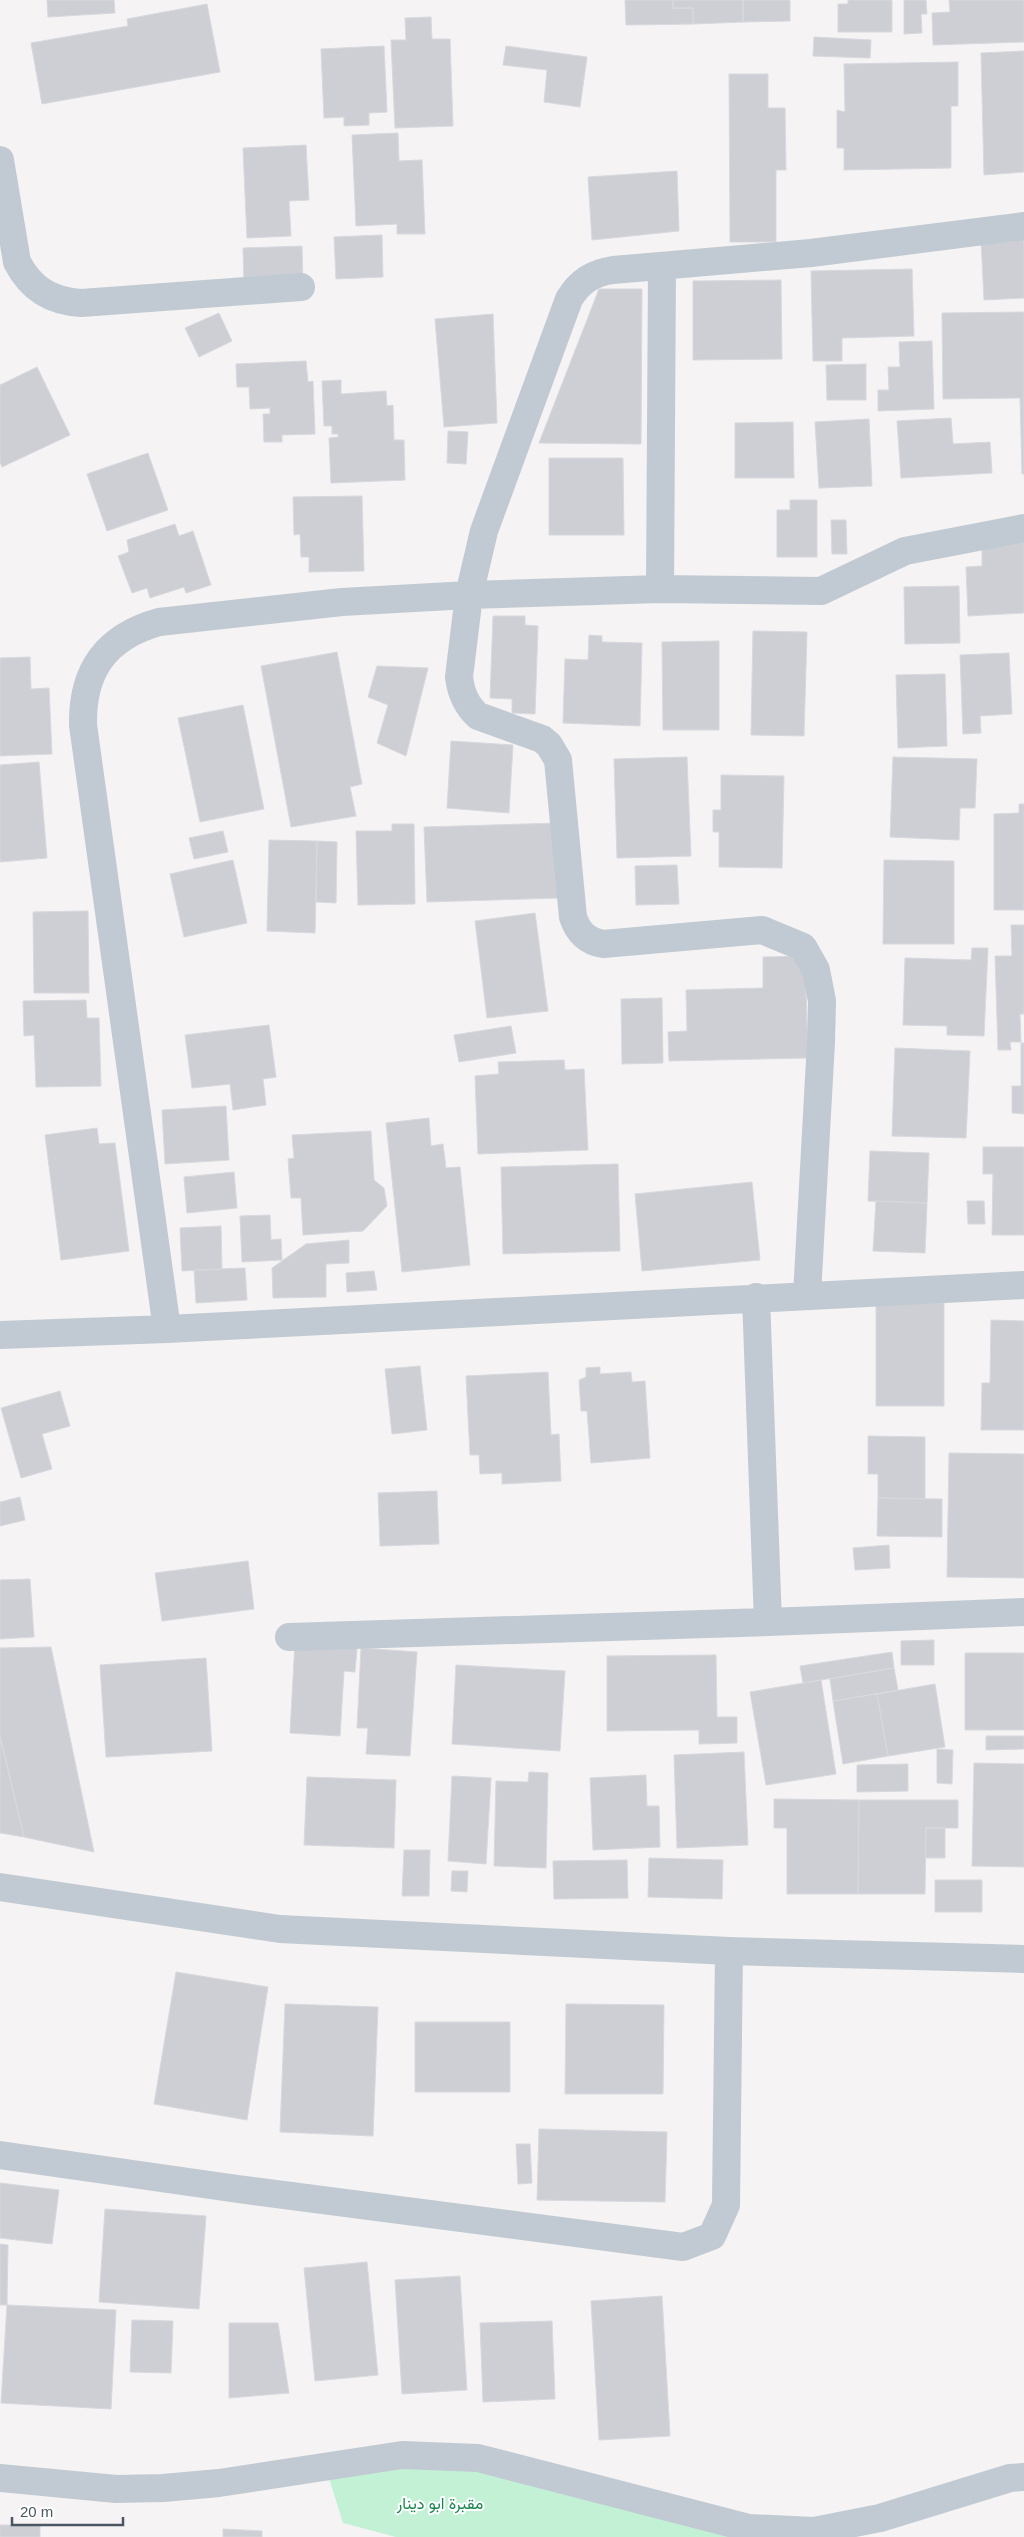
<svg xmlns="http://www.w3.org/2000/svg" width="1024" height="2537" font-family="Arial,Vazirmatn,sans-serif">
	<rect width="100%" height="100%" fill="#f5f3f3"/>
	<path fill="#c3f1d5" d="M402,2467L472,2468L735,2537H396L343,2523L328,2475Z"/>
	<path fill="#cdcfd5" stroke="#d7d9de" d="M47,0H114L115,13L48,17Z
		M625,0H673V8H693V24L626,25Z
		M673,0H743V22L693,24V8H673Z
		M743,0H790V21L743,22Z
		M848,0H892V32H838V4H848Z
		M904,0H926L927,14H921L922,33L904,34Z
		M949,0H1024V42L933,45L932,13L950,12Z
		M207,4L220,72L42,104L31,43L128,26L127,19Z
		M431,17L432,39H450L453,126L395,128L391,40H406L405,18Z
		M814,37L871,40L870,58L813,56Z
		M384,46L387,112L369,113V125L344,126V117L324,118L321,49Z
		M506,46L587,57L580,107L544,102L547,70L503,65Z
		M1024,51V172L984,175L981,53Z
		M958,62V106H951V168L844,170V148H837V110L845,112L844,64Z
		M729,74H768V108H785L786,170H776V242H730Z
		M398,133L399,161L422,160L425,234H397V224L356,226L352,135Z
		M306,145L309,200L289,201L291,236L247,238L243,148Z
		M677,171L679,231L592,240L588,177Z
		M382,235L383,277L336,279L334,237Z
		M1024,239V298L984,300L981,241Z
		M302,246L303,281L244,283L243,248Z
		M912,269L914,336L842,338V361H813L811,271Z
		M781,280L782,359L693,360V281Z
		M599,289H642L641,444L539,443Z
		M1024,312V474H1022L1020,398L943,399L942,313Z
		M219,313L232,341L199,357L185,328Z
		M493,314L497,423L444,427L435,319Z
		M932,341L934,409L878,411V390H889L888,367H900L899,342Z
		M306,361L308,382L313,381L315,434L282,435V442H264L263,414H270V408L250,409L249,387H237L236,364Z
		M866,364V400H827L826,365Z
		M37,367L70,435L2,467L0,462V385Z
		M341,380V394L386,391L387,406L393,405L394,440H404L405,480L331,483L329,438L338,437V434H332V426H324L322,381Z
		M951,418L953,444L990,442L992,473L901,478L897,421Z
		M869,419L872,486L819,488L815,422Z
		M793,422L794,478H735V423Z
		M448,431L468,432L466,464L447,463Z
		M148,453L168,510L107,531L87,474Z
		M549,458H623L624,535H549Z
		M362,496L364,571L309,572V557H301L300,534L294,535L293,497Z
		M790,500H817V557H777V510H790Z
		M831,520H846L847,554H832Z
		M175,524L179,536L193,531L211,585L186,593L184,587L150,598L147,588L132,593L118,556L129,552L127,540Z
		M1024,540V613L968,616L966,567L982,566V542Z
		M959,586L960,643L905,644L904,587Z
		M493,616H525V625L538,626L535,714L512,713V699L490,698Z
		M753,631L807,632L804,736L751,735Z
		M589,635L602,636V642L642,643L640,726L563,723L565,659L588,660Z
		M719,641V730H663L662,642Z
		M337,652L362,784L350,787L356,816L291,827L261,666Z
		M1009,653L1012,714L980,716L981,733L963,734L960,655Z
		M30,657L31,689L49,688L52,754L0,756V658Z
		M377,666L428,668L406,756L377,743L388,705L368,697Z
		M945,674L947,746L898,748L896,675Z
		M243,705L264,809L200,822L178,718Z
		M451,741L513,745L509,813L447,808Z
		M687,757L691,856L617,858L614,759Z
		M893,757L977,759L975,808H960L959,840L890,837Z
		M39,762L47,858L0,862V765Z
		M721,775L784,776L782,868L719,867V832H713V810H721Z
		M1019,804H1024V910H994V814L1019,813Z
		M558,823L560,898L427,902L424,827Z
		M392,824H414L415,904L358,905L356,831H392Z
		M223,831L228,852L194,859L189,838Z
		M269,840L317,841L315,933L267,931Z
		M317,841L337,842L336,903L316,902Z
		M233,860L247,923L184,937L170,874Z
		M884,860L954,861V944H883Z
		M677,865L679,904L636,905L635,866Z
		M88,911L89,993H34L33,912Z
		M535,913L548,1011L487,1018L475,921Z
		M1011,925H1024V1014H1020L1021,1042H1010L1011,1050H998L995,956H1012Z
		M972,948H988L984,1036L947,1035V1026L903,1025L905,958L971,960Z
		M805,956L808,1058L669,1061L668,1032L687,1031L686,990L763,988V957Z
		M662,998L663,1063L622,1064L621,999Z
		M86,1000L87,1018H99L101,1086L36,1087L34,1035L24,1036L23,1001Z
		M269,1025L276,1077L263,1079L266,1105L233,1110L230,1084L192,1088L185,1035Z
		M511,1026L516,1053L459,1062L454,1035Z
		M1021,1043H1024V1114L1012,1113V1086H1021Z
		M895,1048L970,1051L966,1138L892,1136Z
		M564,1060L565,1070L584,1069L588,1150L478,1154L475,1076L499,1074L498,1062Z
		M226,1106L229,1160L165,1164L162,1110Z
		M429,1118L431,1146L443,1144L446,1168L460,1167L470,1265L402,1272L386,1123Z
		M97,1128L99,1144L115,1143L129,1251L61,1260L45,1135Z
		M371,1131L374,1180L384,1188L387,1206L363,1231L303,1235L301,1198H291L288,1159L294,1158L292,1135Z
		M983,1147H1024V1235H992L993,1174H983Z
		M870,1151L929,1153L927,1203L868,1201Z
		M618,1164L620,1251L503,1254L501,1167Z
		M234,1172L237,1208L187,1213L184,1177Z
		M752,1182L760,1260L642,1271L635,1194Z
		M876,1201L927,1203L925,1253L873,1251Z
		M967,1201H984L985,1224H968Z
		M270,1215L271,1240L281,1239L282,1260L242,1262L240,1216Z
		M221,1226L222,1269L182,1271L180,1228Z
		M349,1240V1263L326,1264V1297L273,1298L272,1268L306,1244Z
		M245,1268L247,1300L196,1303L194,1270Z
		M374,1271L377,1290L347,1292L346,1273Z
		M876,1303H944V1406H876Z
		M991,1320L1024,1321V1430H981L982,1383H990Z
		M420,1366L427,1430L392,1434L385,1369Z
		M600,1367V1374L631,1372L632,1382L645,1381L650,1458L591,1463L587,1411H581L579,1380L586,1377V1368Z
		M548,1372L551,1435L559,1434L561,1481L502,1484V1473L480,1474L479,1455H470L466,1376Z
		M60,1391L70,1426L42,1434L52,1469L21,1478L1,1408Z
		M868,1436L925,1437V1499L878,1498V1474H868Z
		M949,1453L1024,1454V1578L947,1577Z
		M437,1491L439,1544L380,1546L378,1493Z
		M20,1497L25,1520L0,1526V1502Z
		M878,1498L942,1499V1537L877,1536Z
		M889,1545L890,1568L855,1570L853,1548Z
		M248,1561L254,1609L162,1621L155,1573Z
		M30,1579L34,1637L0,1639V1580Z
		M934,1640V1665H901V1641Z
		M295,1642L357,1648L355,1672L344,1671L340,1736L290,1733Z
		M51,1647L94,1852L24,1837L0,1736V1648Z
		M361,1648L417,1652L410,1756L366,1754L368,1728H357Z
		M892,1652L894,1668L803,1683L800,1666Z
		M965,1653H1024V1730H965Z
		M716,1655L717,1717H737V1743L699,1744V1730L607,1731V1656Z
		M206,1658L212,1751L106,1757L100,1665Z
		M456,1665L565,1671L560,1751L452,1744Z
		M894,1668L898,1690L833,1701L830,1679Z
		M821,1680L836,1774L766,1785L750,1692Z
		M935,1684L945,1747L888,1756L877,1694Z
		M877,1694L888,1756L843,1764L833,1701Z
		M0,1736L24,1837L0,1833Z
		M986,1736H1024V1749L986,1750Z
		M937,1749L953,1750L952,1784L937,1783Z
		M744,1752L748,1845L677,1848L674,1755Z
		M974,1763L1024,1764V1867L972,1866Z
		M908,1764V1791L857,1792V1765Z
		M529,1772L548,1773L546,1868L494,1866L496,1781L528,1782Z
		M646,1775L647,1806H659L660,1847L593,1850L590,1778Z
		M452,1776L491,1778L486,1864L448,1861Z
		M307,1777L396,1780L394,1848L304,1845Z
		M774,1799L859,1800L858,1894H787V1828H774Z
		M859,1800H958V1828H926L925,1894H858Z
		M926,1828H945V1858H925Z
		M404,1850H430L429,1896H402Z
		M649,1858L723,1860L722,1899L648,1897Z
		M627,1860L628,1898L554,1899L553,1861Z
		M452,1871H468L467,1892L451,1891Z
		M935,1880H982V1912H935Z
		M176,1972L268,1987L247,2120L154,2104Z
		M285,2004L378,2007L373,2136L280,2132Z
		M566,2004L664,2005L663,2094H565Z
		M415,2022H510V2092H415Z
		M539,2129L667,2132L665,2202L537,2200Z
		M516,2144H530L532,2183L518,2184Z
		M0,2183L59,2190L52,2244L0,2238Z
		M105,2209L206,2216L199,2309L99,2302Z
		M0,2244L8,2245L7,2305H0Z
		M367,2262L378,2375L315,2381L304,2268Z
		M460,2276L467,2390L402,2394L395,2280Z
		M662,2296L670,2436L599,2440L591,2301Z
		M7,2305L116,2310L111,2409L1,2403Z
		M132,2320L173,2321L171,2373L130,2372Z
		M552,2321L555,2399L483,2402L480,2323Z
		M229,2323H278L289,2393L229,2398Z
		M0,2525H40V2537H0Z
		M223,2529L262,2531V2537H223Z"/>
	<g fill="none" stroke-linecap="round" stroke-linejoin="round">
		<path stroke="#c1cad2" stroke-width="28" d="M0,160L17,262C31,289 51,301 81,303L301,287
			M660,589L662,267
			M807,1295L821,1042L822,1001L816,970L803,947L762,930L603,944C586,941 578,932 573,917L558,760L549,745L542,739L478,716C466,705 461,693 459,677L469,595L484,531L569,299C580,281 593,273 613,270L811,253L1024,226
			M756,1297L768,1622L1024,1612
			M167,1329L83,725C82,670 106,637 159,622L342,602L469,595L660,589L821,591L905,551L1024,528
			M0,1335L167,1329L1024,1285
			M289,1637L768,1622
			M0,1887L280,1929L729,1951L1024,1959
			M0,2155L238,2189L683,2247L712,2236L726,2205L729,1951
			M0,2478L116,2489L163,2488L219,2483L402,2455L478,2458L749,2528L814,2531L880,2518L1010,2478L1024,2477"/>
	</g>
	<g text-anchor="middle" stroke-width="4" stroke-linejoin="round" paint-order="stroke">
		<g font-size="16" fill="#17864f" stroke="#fff">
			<text x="440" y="2509">مقبرة ابو دينار</text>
		</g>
	</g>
	<path d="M12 2517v8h111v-8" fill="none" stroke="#4a5661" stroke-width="2.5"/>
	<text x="20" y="2517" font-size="15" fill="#4a5661" stroke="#ffffff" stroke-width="4" paint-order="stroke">20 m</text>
</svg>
